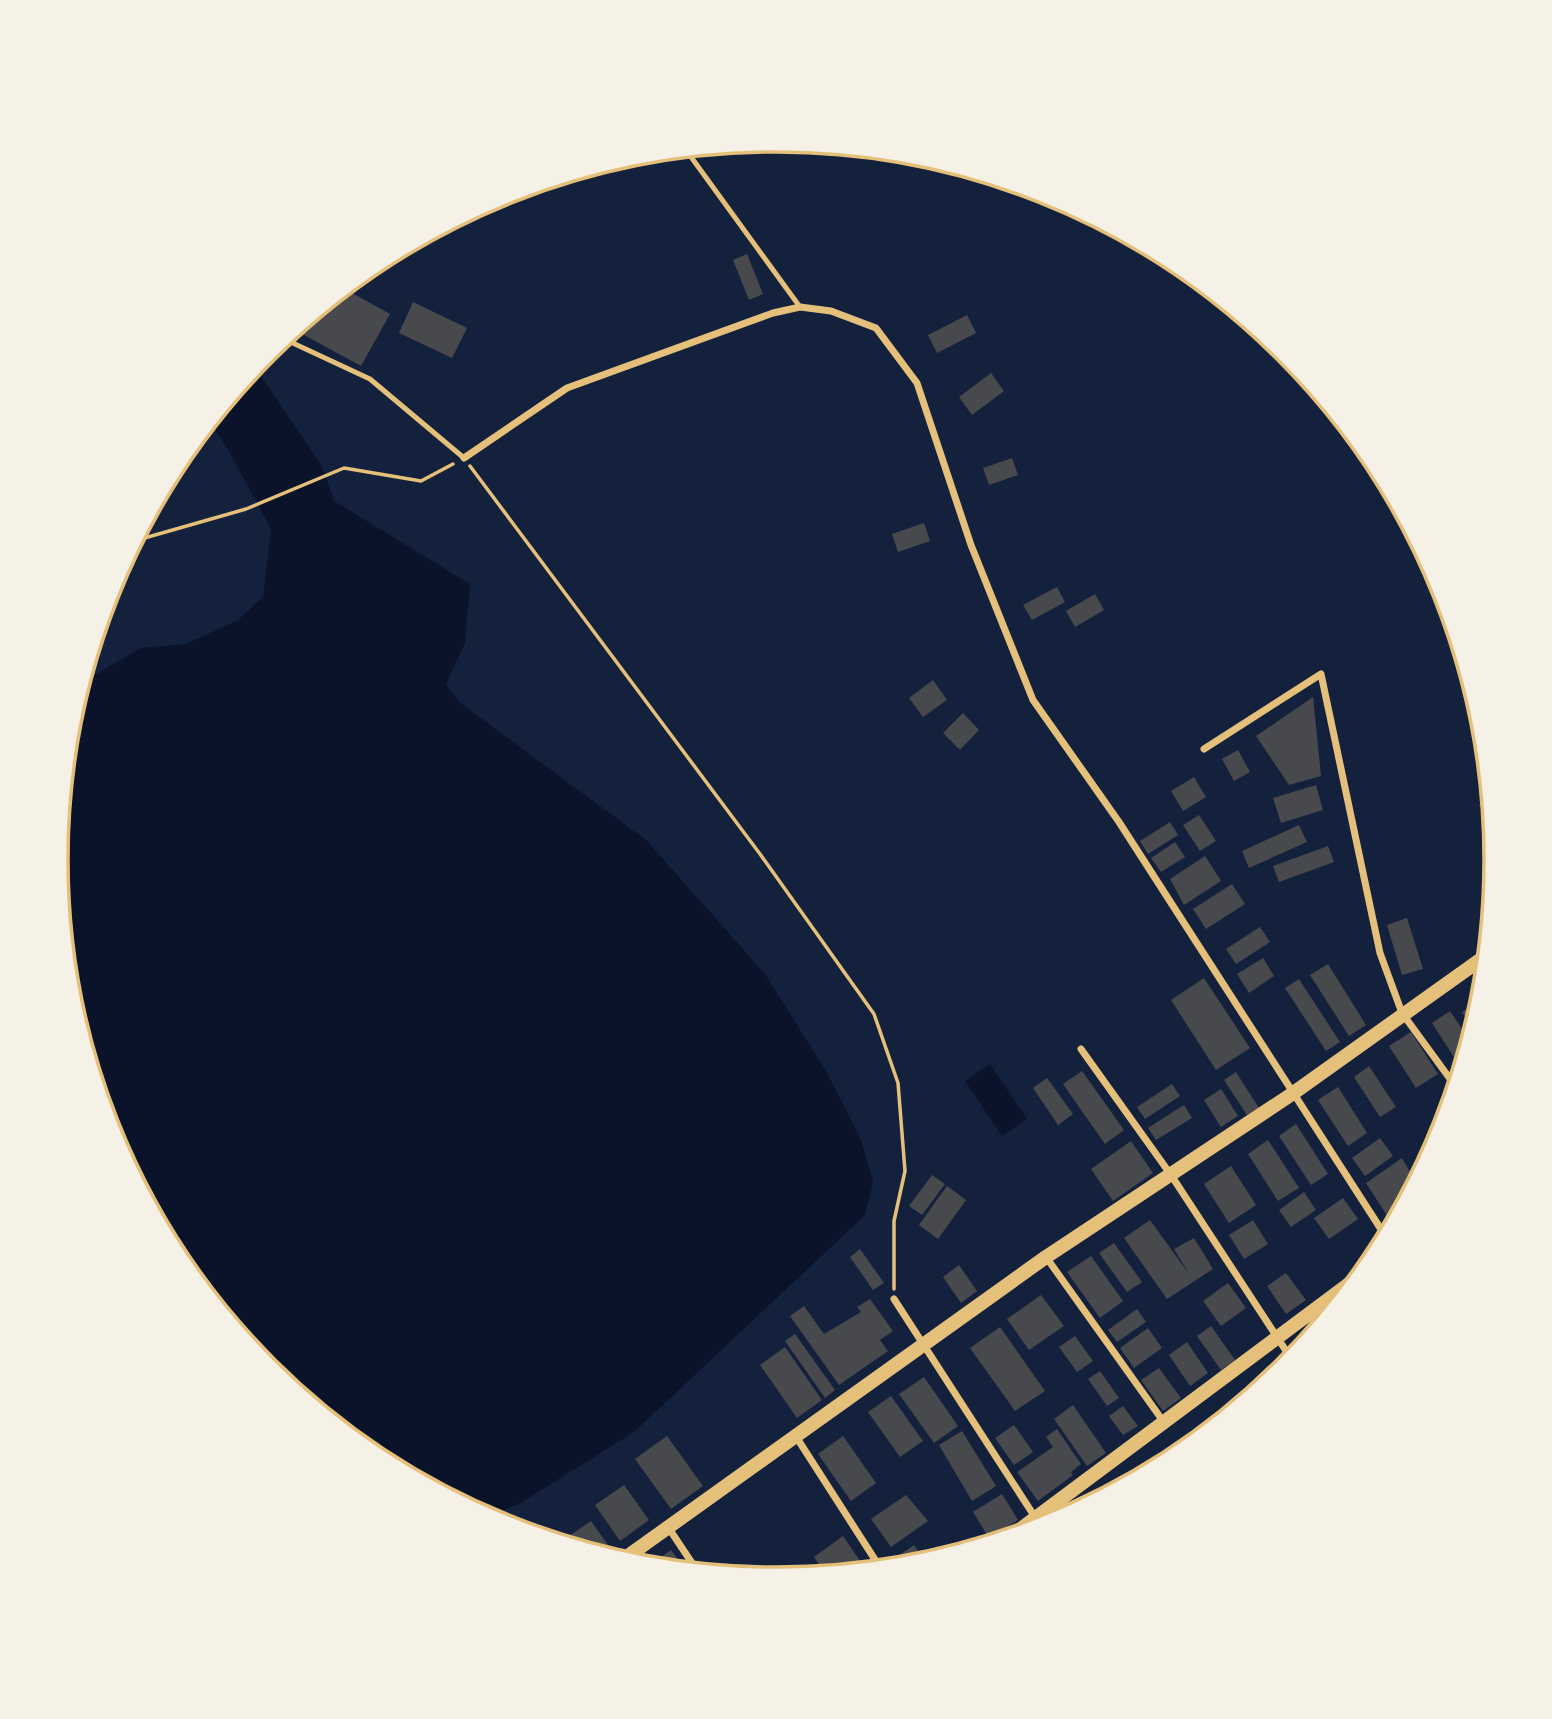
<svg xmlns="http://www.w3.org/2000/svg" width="1552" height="1719" font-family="Roboto,sans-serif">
	<rect width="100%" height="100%" fill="#14213d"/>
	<path fill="#0b132b" d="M254,366L322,466L334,501L470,584L465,643L446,684L459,702L646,840L765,974L825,1069L860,1137L873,1181L865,1215L634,1432L519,1504L485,1517L376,1458L267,1368L177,1259L111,1135L70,1000L56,860L70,719L80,684L140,648L186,644L238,620L263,597L271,529L226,446L209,421Z
		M990,1064L1027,1119L1002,1136L965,1081Z"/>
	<path fill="#48494c" d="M747,254L763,294L749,300L733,260Z
		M343,288L390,314L361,366L293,329Z
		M413,302L467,328L452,358L399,333Z
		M967,315L976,333L937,353L928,335Z
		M991,373L1004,391L972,415L959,397Z
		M1012,458L1018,475L989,485L983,468Z
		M924,523L930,541L898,552L892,534Z
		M1057,587L1065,602L1032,620L1023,605Z
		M1095,594L1104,610L1075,627L1066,611Z
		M933,680L947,700L923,717L909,698Z
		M1313,697L1321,776L1289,785L1256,736Z
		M963,713L979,730L960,750L943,733Z
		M1238,750L1250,772L1234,781L1222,759Z
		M1194,777L1206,797L1183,811L1171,791Z
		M1316,785L1323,810L1281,823L1273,798Z
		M1489,791L1492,815L1479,806Z
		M1199,815L1216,841L1200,851L1183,825Z
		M1170,822L1178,835L1148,854L1140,841Z
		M1299,825L1307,842L1249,868L1242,851Z
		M1175,842L1185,857L1161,872L1151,858Z
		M1328,846L1334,862L1279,882L1273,866Z
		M1205,856L1221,881L1184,905L1170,879Z
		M1232,884L1245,904L1206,929L1193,909Z
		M1407,918L1423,969L1402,975L1387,925Z
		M1260,927L1270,942L1236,964L1226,949Z
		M1263,958L1274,976L1249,993L1237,974Z
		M1328,964L1366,1025L1349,1036L1310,975Z
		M1204,978L1250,1048L1216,1070L1171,1000Z
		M1299,979L1340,1042L1326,1051L1285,988Z
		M1476,1003L1479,1009L1473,1029L1462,1012Z
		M1450,1011L1470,1041L1463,1062L1459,1065L1432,1023Z
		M1411,1032L1438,1074L1416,1088L1389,1046Z
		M1369,1066L1396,1107L1380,1117L1354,1077Z
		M1082,1071L1124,1130L1105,1144L1063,1084Z
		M1236,1072L1259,1108L1247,1115L1224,1080Z
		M1047,1078L1073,1114L1058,1125L1033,1088Z
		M1172,1084L1180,1096L1145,1119L1137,1107Z
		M1338,1087L1367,1133L1348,1146L1318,1100Z
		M1221,1089L1238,1116L1221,1127L1204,1100Z
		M1184,1105L1192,1118L1156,1140L1148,1128Z
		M1296,1124L1328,1174L1311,1185L1279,1136Z
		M1380,1138L1393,1156L1365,1176L1352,1158Z
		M1268,1140L1299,1188L1278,1201L1248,1154Z
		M1131,1141L1153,1173L1113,1201L1091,1169Z
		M1402,1158L1416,1182L1393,1225L1366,1183Z
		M1231,1166L1256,1205L1229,1223L1204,1184Z
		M932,1175L945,1184L922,1215L909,1206Z
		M947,1186L966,1200L938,1239L919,1225Z
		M1304,1192L1316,1210L1291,1227L1279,1210Z
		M1343,1198L1358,1219L1329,1239L1314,1218Z
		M1150,1220L1189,1274L1174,1249L1194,1238L1213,1269L1167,1299L1124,1238Z
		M1253,1220L1268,1244L1244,1259L1229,1235Z
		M1114,1243L1142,1282L1127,1292L1099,1253Z
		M860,1249L884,1283L873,1290L850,1257Z
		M1091,1256L1123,1301L1100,1318L1067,1272Z
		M959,1265L977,1291L961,1303L943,1277Z
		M1286,1273L1306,1300L1286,1314L1267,1286Z
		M1228,1283L1246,1308L1221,1326L1203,1301Z
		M1041,1295L1064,1326L1029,1350L1007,1319Z
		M870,1299L893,1331L880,1340L888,1351L839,1385L790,1316L804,1306L824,1334L861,1312L857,1307Z
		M1137,1309L1146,1322L1117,1342L1108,1330Z
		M1211,1326L1235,1360L1221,1370L1197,1336Z
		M1000,1327L1045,1391L1015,1411L970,1348Z
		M1148,1328L1162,1348L1134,1368L1120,1348Z
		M795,1334L835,1390L825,1398L785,1341Z
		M1075,1336L1093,1361L1077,1372L1059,1347Z
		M1187,1342L1208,1373L1190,1386L1169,1355Z
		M785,1347L822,1400L797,1418L760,1365Z
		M1284,1359L1288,1365L1275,1377L1269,1369Z
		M1159,1368L1181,1398L1163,1411L1141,1380Z
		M1100,1371L1119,1398L1107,1406L1088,1379Z
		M924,1377L958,1426L934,1443L899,1394Z
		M891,1396L923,1441L900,1457L868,1412Z
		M1073,1405L1106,1453L1087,1466L1054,1419Z
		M1123,1406L1138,1426L1123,1435L1109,1416Z
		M1014,1425L1033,1452L1014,1465L995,1438Z
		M1057,1429L1081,1464L1071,1472L1073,1475L1038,1501L1017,1472L1053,1447L1046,1437Z
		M962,1431L996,1486L972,1501L939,1445Z
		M667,1436L703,1486L671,1509L635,1459Z
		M843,1436L876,1483L851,1501L818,1454Z
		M624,1485L649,1520L620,1541L595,1505Z
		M1002,1494L1018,1520L989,1538L973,1512Z
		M906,1495L928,1521L891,1547L871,1519Z
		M591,1521L608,1545L596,1554L564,1544L562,1541Z
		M843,1536L867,1571L826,1575L814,1557Z
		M914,1545L926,1563L901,1567L895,1558Z
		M671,1550L686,1571L647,1567Z"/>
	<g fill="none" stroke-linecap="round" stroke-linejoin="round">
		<path stroke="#e5c07b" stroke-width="3.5" d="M470,466L760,854L874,1014L898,1083L905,1171L894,1221V1289
			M134,541L246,509L344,468L421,481L453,464"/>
		<path stroke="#e5c07b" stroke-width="5" d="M686,150L800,307
			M282,338L370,379L464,458"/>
		<path stroke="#e5c07b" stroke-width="7" d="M464,458L567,388L773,313L800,307L831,311L876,328L917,383L971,545L1033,700L1119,822L1386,1237
			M1204,749L1321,674L1380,953L1402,1013L1456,1087
			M1081,1049L1171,1175L1292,1360
			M1046,1257L1163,1421
			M894,1299L1042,1528
			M795,1435L881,1569
			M668,1527L698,1572"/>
		<path stroke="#e5c07b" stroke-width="14" d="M1010,1537L1365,1272
			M621,1561L1046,1257L1292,1094L1487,955"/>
	</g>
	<path d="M0 0H1552V1719H0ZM775 152H777A707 707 0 0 1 1484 859V860A707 707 0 0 1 777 1567H775A707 707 0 0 1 68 860V859A707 707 0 0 1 775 152Z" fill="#f6f1e7" fill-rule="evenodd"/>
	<path fill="none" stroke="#e5c07b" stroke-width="3.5" d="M775 152H777A707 707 0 0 1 1484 859V860A707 707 0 0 1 777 1567H775A707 707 0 0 1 68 860V859A707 707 0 0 1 775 152Z"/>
</svg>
